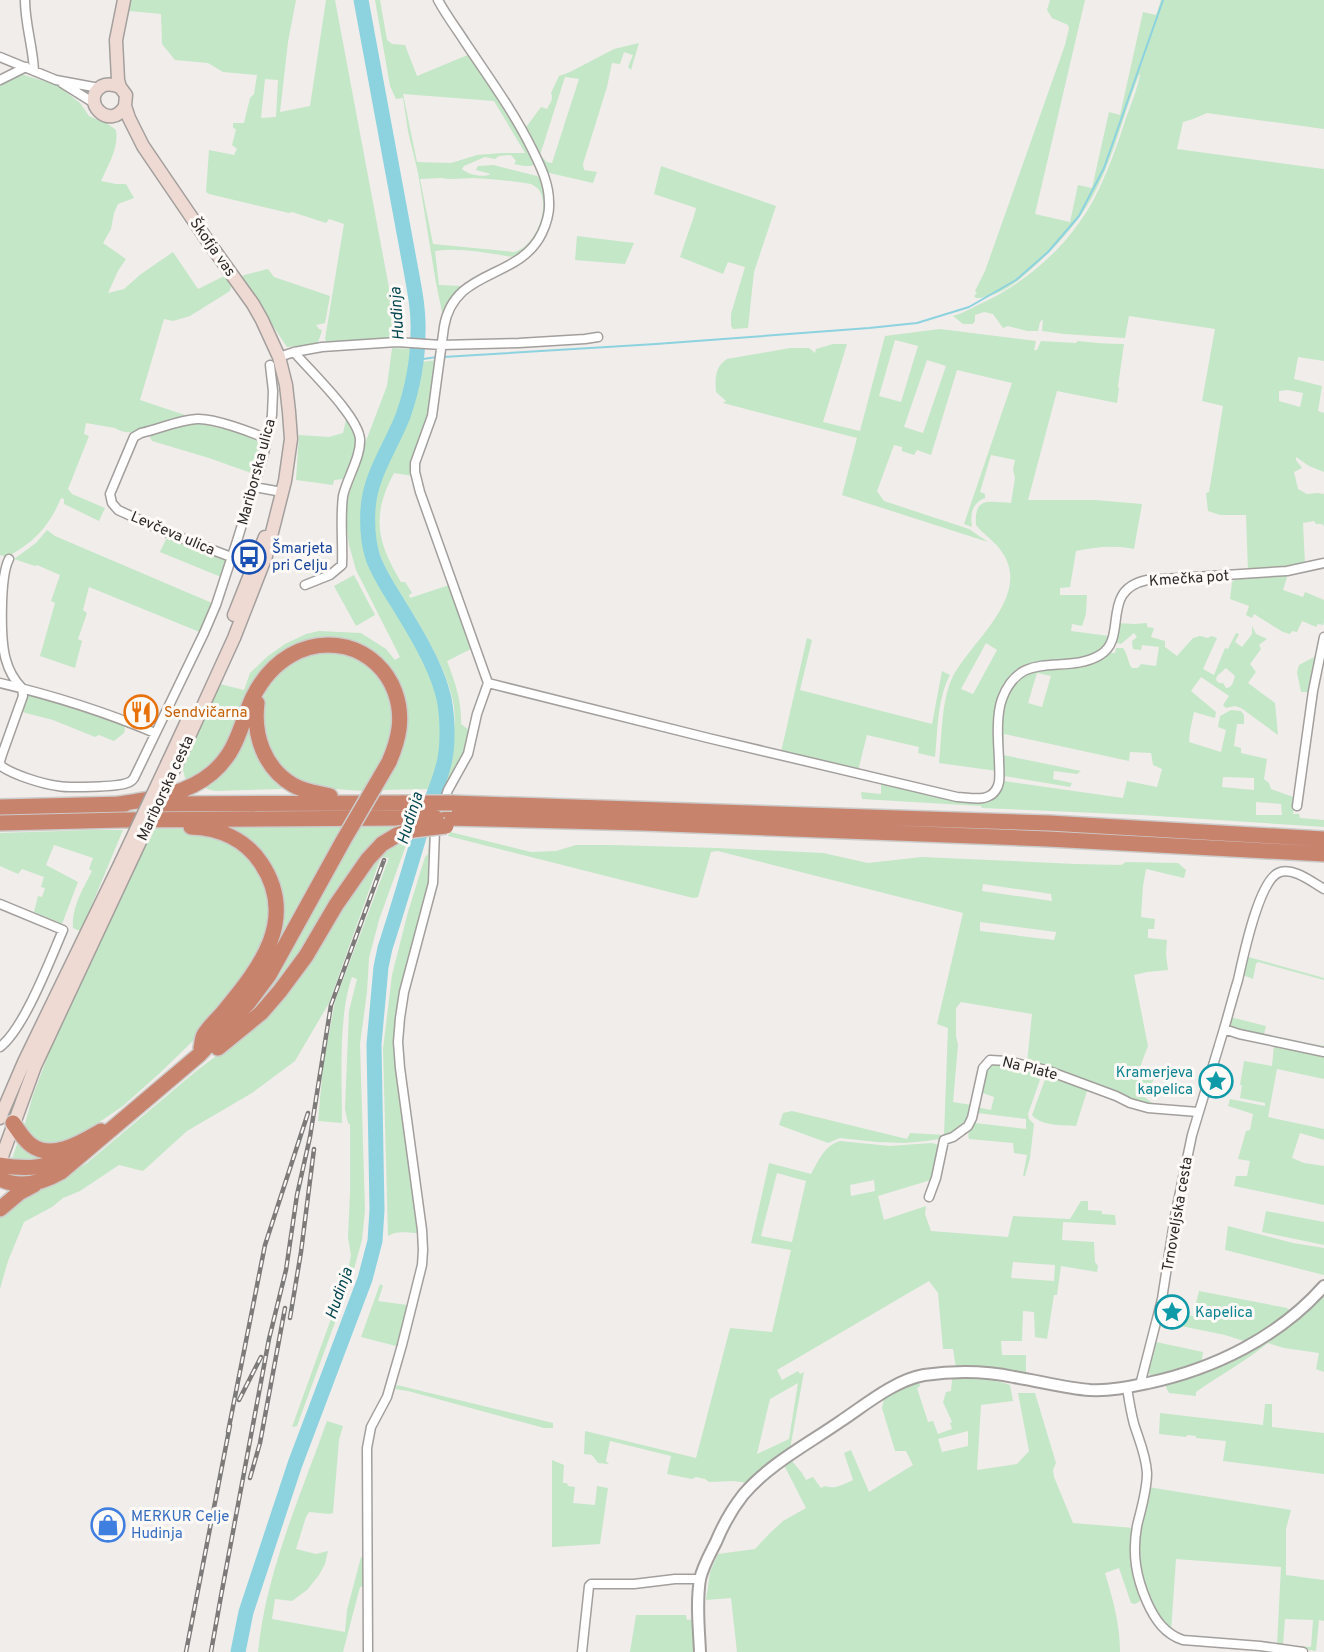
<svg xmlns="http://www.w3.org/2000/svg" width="1324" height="1652" font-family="Overpass,sans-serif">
	<rect width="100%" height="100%" fill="#f1edeb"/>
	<path fill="#c4e7c7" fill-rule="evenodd" d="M130,0H296L288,42L280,112L310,106L326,0H335L390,293L395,324L393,341L327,343L325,339L344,224L329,219L326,223L292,212L289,213L209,194L206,192L209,150L234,155L237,149L232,145L236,129L233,128V123H244L250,98L254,94L257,75L223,72L208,63L175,60L162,44L161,14L129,11ZM265,79L278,80L276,117L261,118Z
		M375,0H380L387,40L392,44L405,45L417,76L470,54L496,92L536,161L532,166H524L514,164L516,161L511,155L499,156L495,159L485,157L464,166L462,169C469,175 483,178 491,174L476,170L478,166L493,165L537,176L543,181L546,208L542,228L519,258C491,254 463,247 435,251L439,285L462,286V288L443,317L436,283L418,173L408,131L403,98L396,99L390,86ZM403,94L494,101L525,153H501L477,155L451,163L417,162ZM441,178C453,180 463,178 474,178C493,179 512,181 531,184C534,186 537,187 539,190C551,207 535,248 514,252L433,244L420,179Z
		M1050,0H1085L1035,214L1070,222L1078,185L1092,188L1109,112L1120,115L1143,12L1156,15L1161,0H1324V129L1207,113L1193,119L1183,122L1177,149L1324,169V361L1298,357L1294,379L1322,386L1318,411L1324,413V472L1309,466L1296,457V460L1302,468L1294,472L1298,489L1307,494L1318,493L1324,494V526L1322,524H1316L1314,521L1303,523L1305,565L1248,572L1246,515H1220L1208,511L1206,493L1209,492L1223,406L1202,401L1215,329L1129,316L1125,338L1064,334L1042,331L1043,319L1040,322L1038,331H1027L1008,326L1003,328L993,314L984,312L975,315V321L973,324H963L953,316C961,314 970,309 978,305C1026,283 1068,247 1094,199C1107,174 1117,146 1126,118C1131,104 1137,90 1140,75H1139C1123,115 1113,161 1091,199C1075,227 1052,251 1028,272C1014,285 995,298 976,298L974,296L977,293L975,291L985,271L1065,45L1069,28L1068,25L1052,18L1047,10ZM1288,390L1303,393L1300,407L1279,401V391Z
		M639,43L631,70L628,67L633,55L624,52L620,64L612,63L607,87L583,164L584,170L597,172L593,183L545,172L524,130L541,107L547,109C550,103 554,99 551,93L559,76L570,72L614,49ZM565,77L579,79L552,163L547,162L540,155Z
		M21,74L57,85L80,103L89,116L108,124L116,130C119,148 108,165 101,181L116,184H126L134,198L118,204L114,213L111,229L103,243L126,259L118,271L108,293L124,289L141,274L173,252L198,289L224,276L231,286L230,291L190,316L173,321L164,319L140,400L185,415V419C167,424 131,440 115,428L86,423L84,434L89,436L68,489L72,494L105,508L99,521L64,504V499L61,498C49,527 34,542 7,557L0,555V83Z
		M661,166L776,206L754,272L748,328L733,329L731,326V314L745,267L728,262L723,274L680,257L694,216L696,208L654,194Z
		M577,236L634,243L625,264L575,260Z
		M268,269L274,277L330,296L325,323L316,325L319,329L322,330L319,340L316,344L287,347L241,278L244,275Z
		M940,329L1036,341L1034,350H1037L1041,341L1076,343L1078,341C1094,343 1108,344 1124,344L1118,386L1119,389L1117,403L1057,391L1028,500H1095L1142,504L1134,549C1114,545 1096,547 1076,551L1070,587L1060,588V595H1087L1086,614L1082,626L1072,624L1071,631L1109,636L1105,649L1090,658L1044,663L1003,689L995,755L997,771L939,763C942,736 941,701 953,676C972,640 1036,593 999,548C992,539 983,534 976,525C974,496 989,502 1011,503L1015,478L1013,469L1015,460L991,455L980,492L985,494V498C972,503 970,514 972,527L964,524L1012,383L957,370L931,455L917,450L914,455L902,451V447L894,445L877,491L884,501L969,529L988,542L842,495L857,438L723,403L726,401L716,392C715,379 715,366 727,359L790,348H809L815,353L816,349L833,344H847L823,422L860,431L885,336ZM895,340L918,346L901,402L879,396ZM927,360L946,366L923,433L904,427ZM986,643L997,650L973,694L961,689Z
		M392,348L412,349L406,389L399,415L367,479L363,497L361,530L363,543L374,575L388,601L421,653L431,675L436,688L439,707L442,713L443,729L440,764L430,789L381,790L394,765L399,684L340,639L323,638L307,640L298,643L284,652L228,743L210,766L188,780L185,778L182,765L220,684L244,690L250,673L268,656L285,644L306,634L319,631L361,633L386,649L395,660L400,657L356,570L349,545L345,515L351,483L356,467L387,386Z
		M436,360L430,408L413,476L394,473C371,516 377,542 401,582H405L412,593L409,595L410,598L452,584L473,648L447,661C455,682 462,702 461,724L469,730L464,755L446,788H441C449,762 457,735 454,707C449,671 421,628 402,596C388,573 375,553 373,526C370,481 393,458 408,419C416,401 419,381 422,362Z
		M346,420C366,444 352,455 343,479L334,480L333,485L296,480L299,435L329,437L343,433Z
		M195,423C207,425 258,434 260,446C262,455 256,466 254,474L209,458L152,441L149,435L183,424Z
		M47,530L55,536L212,603L202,633L89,587L83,610L87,613L78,639L82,641L75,668L40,656L55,603L51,601L60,575L37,565L35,566L14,559L36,543Z
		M167,537L174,538L226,561L221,577L160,552Z
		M1288,574L1283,590L1303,597L1305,592L1324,600V622L1323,625L1318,624L1316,627L1302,621L1297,632L1292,631L1290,634L1283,632L1254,614L1252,618L1246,615L1249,606L1230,599L1232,582L1236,578Z
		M354,575L375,615L356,626L334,586Z
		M1117,623L1134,624L1147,623V627L1154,628L1151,637L1165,641V647L1177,656L1193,638L1200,636L1208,638L1211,636L1217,638L1203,669L1214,675L1225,648L1228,649L1236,633L1239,634L1235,642L1242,647L1252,634V626L1256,634L1267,639L1259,645L1261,649L1250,664L1256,672L1248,683L1275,703L1278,735L1241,708L1235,706L1226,708L1223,705L1229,696L1201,677L1191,691L1216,712L1215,718L1194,712L1190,731L1189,742L1221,752L1226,730L1218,727L1220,716L1231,710L1241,711L1244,715V724H1237L1234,746L1241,748V753L1267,759L1264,779L1269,783L1271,789L1296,798L1293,814H1299L1300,818L1324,820V827L1141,815L982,808L981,806L862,799L861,792L881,794V783C901,788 977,811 992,800C999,796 1001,787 1004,781L1123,798L1127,781L1157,787L1162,769L1153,765L1151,753L1130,752L1129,761L1004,734L1003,755L1081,771L1077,774L1054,771L1053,779L1072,783L1070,787L1004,776L1001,771L1002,708L1015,682L1031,671L1046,669L1109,650L1111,653H1115L1116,648H1123C1128,654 1128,664 1132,668H1138L1141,664L1156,666L1159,647L1142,645L1141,650L1133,649L1132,641L1137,637L1134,633L1121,644L1117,643ZM1226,668L1235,676C1233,681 1233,688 1226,688L1223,683H1219L1216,680L1217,676ZM1037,673L1051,676L1042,707L1028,703ZM1223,777L1254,778V790L1222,787ZM1256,802L1281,804L1282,815H1256Z
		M807,638L812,640L800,690L932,724L942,671L950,675C937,699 938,730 935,757L918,753L919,747L867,735L858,771L781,752Z
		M339,651C347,655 357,657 364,662C393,680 401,726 384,754C377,767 369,778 363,791L309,787L284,773L266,748L260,716L263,698L270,683L284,666L308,652Z
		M1316,656L1310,692H1301L1297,672L1299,665Z
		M29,695H38L123,723L125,729L124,733L114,741L99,735L95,737L53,720L22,712L27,696Z
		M250,725L286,787L280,789L215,791L207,789L206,786Z
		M343,825L325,861L277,946H274L280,901L227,827Z
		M360,825L390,826L393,828L334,902L287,971L256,1008H253Z
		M154,828L185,829L231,841L255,862L270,891V926L252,964L200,1034L161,1072L123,1106L98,1123L73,1137L56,1144H38L24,1127L33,1095L55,1037L60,1029Z
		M91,830H123L93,902L80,931L73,928C71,908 83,889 92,871L89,869L93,858L54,845L46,865L78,882L62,924L34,912L38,896L42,897L45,888L41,887L44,877L22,869L18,874L0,866V833Z
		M429,832H433L431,884L397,1020L419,1233C408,1233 397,1230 388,1236L383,1049L392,975L408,912L425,857L428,854Z
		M450,832L531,852L556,851L576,845H612L717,848L823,853L868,863L922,857L1076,864L1121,865L1126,862L1178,863L1186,870L1184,878L1146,869L1143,886L1141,917L1155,919L1154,929H1148V938L1167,940L1166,954L1168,970L1147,972L1134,975L1148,1046L1138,1072L1155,1078L1143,1096L1155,1105L1149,1106L1027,1063L1032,1014L961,1002L956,1008V1036L958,1045L953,1102L972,1105L966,1125L945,1138L926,1141L904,1143L877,1142L840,1138L828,1143L779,1125L783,1113L792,1111L907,1139L910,1133L944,1135L948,1028L937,1024L963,913L718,851L711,852L698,897L693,898L448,836ZM983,884L1051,894L1052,901L982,891ZM980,922L1056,932V933L1054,940L980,931Z
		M411,836L409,842L406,845L379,920L369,958L367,992L360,1044L365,1210L362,1240L352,1276L297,1426L292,1427L332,1316L346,1281L351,1255L348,1238L350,1192V1124L348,1123L345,1109L349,1011L357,979L352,977C338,1016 342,1080 342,1123L318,1121L323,1066L335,1001L389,858L381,857L329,1003L295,1061L252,1093L187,1131L143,1171L119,1165L80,1191L63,1198L52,1207L24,1222L8,1261L0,1289V1212L17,1198L63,1178L87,1163L195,1072L237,1040L382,849Z
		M1245,956L1324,978V980L1258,962L1256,964L1253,979L1243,975Z
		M1230,1017L1266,1026L1264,1034L1323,1046L1324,1044V1050L1235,1030L1228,1025Z
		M1274,1045L1324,1055V1079L1277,1069L1268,1117L1324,1129V1140L1300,1133L1292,1158L1304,1163L1324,1166V1205L1234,1186L1236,1176H1247L1250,1161L1238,1159L1246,1131L1250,1130L1253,1114L1228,1106L1230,1099L1265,1106V1103L1240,1098L1242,1085H1240L1244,1061L1272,1066Z
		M993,1061L1041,1071L1042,1074L1028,1114L1029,1119L1034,1124L1030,1158L1025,1176H1023L1027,1155L1014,1153L1013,1143L969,1139C967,1132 970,1129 973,1122C975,1117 975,1112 976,1107L991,1110L994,1097L980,1092L984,1070ZM978,1113L1026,1119V1129L975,1123Z
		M1047,1074L1088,1088L1076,1126C1063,1125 1040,1126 1032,1115Z
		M19,1138L51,1158L17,1162L12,1159Z
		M840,1141L890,1146L931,1143L936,1144L939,1146L934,1179L878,1196L884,1220L926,1206L925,1214L931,1231L1008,1237L1013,1216L1070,1219L1081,1201H1088V1210L1102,1211V1214L1115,1215L1116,1225L1063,1222L1062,1240L1094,1242L1095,1262L1098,1266L1097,1272L1061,1266L1057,1295H1054L1047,1339L1035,1337L1034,1312L1023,1311L1022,1341H1001L1002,1355H1026V1373L998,1370L956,1368L953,1349H943L938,1293L929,1281L777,1370L782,1380L798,1371L800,1374L804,1372L790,1449L765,1467L747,1483L734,1481L709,1482L705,1479L696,1477L692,1479L667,1474L671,1456L610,1441L606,1461L609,1464L598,1463L592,1455L584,1454L585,1431L696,1458L730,1328L772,1332L791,1250L751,1243L769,1163L811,1174C819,1160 824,1146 840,1141ZM777,1173L806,1181L792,1242L761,1236ZM874,1180L875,1191L851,1196L850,1185ZM1013,1262L1055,1265L1054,1281L1011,1278ZM798,1383L789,1439L757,1454L770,1399Z
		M1266,1211L1324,1222V1245L1262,1232Z
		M1228,1226L1293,1243L1324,1248V1275L1225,1250Z
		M380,1284L383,1286L378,1301L407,1305L410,1293L413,1295L400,1347L361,1337Z
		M1199,1291L1287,1308L1291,1311L1269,1328L1247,1342L1225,1335L1176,1325L1178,1314L1193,1316Z
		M1324,1292V1372L1316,1369L1319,1353L1284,1348L1268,1343C1245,1362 1220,1375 1196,1392V1396L1169,1393L1166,1387V1384C1202,1375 1236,1360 1267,1339C1287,1326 1305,1308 1324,1292Z
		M1156,1342L1203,1352L1201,1364L1154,1377L1149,1374V1370Z
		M952,1379C972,1379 991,1378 1010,1385L1013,1401L981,1405L977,1470L1017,1464L1029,1451L1018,1393H1035L1056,1463L1053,1470L1054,1477L1073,1523L1134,1528L1142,1596L1140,1601L1135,1604L1131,1603L1119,1568L1105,1573C1113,1600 1120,1624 1120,1652H737L731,1598L706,1600L710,1572L718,1554L755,1549L769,1534L783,1521L806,1508L784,1465L792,1461L802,1473L806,1480L813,1477L821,1488L825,1486C835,1490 844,1484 853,1480L844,1453L851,1450L869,1492L913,1465L906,1451H895L882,1408L884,1399L898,1389L919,1381L920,1386L917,1388L928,1422L933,1421L938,1434L952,1429L950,1423L952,1422L943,1402L946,1392L951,1391ZM968,1431V1446L942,1452L938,1439Z
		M397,1385L553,1423V1428H544L408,1391L395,1389Z
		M1265,1404H1272V1427L1324,1433V1474L1223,1461L1226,1441L1196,1438V1436L1187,1435L1186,1437L1159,1434L1160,1413L1263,1425Z
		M327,1421L343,1426L339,1440L333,1513L329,1514L309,1512L306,1517L296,1549L316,1554L328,1551L325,1564L319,1575L307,1590L292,1601L275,1599L272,1619L345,1632L347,1610L361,1557L365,1558V1586L360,1587L343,1652H258C266,1572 300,1497 327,1421Z
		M552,1460L564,1465L563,1483H567L568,1486L575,1487L573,1503L595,1505L597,1486L608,1488L600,1544L552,1547Z
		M1148,1487L1291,1510L1286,1529V1575L1324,1580V1621L1319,1620L1316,1651L1277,1645L1281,1567L1176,1559L1171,1632L1155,1613L1141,1579L1137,1549ZM1285,1619L1313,1620L1311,1647L1283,1645Z
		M636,1615H686L687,1620L695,1619V1652H630Z"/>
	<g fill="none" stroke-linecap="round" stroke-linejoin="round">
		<path stroke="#8cd3df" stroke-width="2" d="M443,357L656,344L869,328L917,323L969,307L1016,280L1048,252L1079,216L1104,168L1163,0
			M416,360L437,357"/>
		<path stroke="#8cd3df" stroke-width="15" d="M238,1652L246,1612L295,1464L365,1279L375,1241L377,1210L374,1044L381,967L385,948C398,908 410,867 422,827C428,806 438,787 443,767C449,747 448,710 442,691C434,662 413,628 397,602C388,588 379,574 373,558C368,543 367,526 368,509C370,475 391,447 403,416C412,390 418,360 418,332C419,310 414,287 410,265L361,0"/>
		<g stroke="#a39f9d" stroke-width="11">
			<path id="minor" d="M25,0C25,24 33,47 34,71
				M438,0C446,15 456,28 465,42C489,78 514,112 533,151C541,167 549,184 549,202C550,212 546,225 542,233C519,281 454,267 444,327L432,416L415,463V472L420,492L488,683
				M0,57L56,80L99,88
				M0,80L26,67
				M62,83L94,103
				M294,352C310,371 358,416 360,439C361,457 347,478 343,496C340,519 343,542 342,565L330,575L305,585
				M279,357L294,352L322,347L397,342L441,345L519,343L585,339L598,337
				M254,487L282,492
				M231,557L166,532L118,510L112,503L110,494L134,437L141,433C160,429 178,420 197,419C214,418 251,432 267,439
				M9,559C0,576 0,640 6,660C9,671 14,680 22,688
				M0,683C55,696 103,711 155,733
				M22,688L23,696L3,752L0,761L1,766C14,775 42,784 58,786C68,788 118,787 127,783C131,782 132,781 134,778L204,633L216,605L237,541L264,453L272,415L273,391L270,365
				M443,804L448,790L468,754L477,714L488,683L708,738L957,797C967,797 980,801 989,796C994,794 998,788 999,782C1000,775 999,766 999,759C998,742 996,715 1002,699C1021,647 1065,676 1100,655C1129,638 1099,590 1147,580L1287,571L1324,563
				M1297,806L1313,691L1324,637
				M0,904L63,930C50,960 24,1029 0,1047
				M1224,1029C1229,1012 1233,996 1238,980C1243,958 1258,883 1278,873C1292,866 1312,882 1324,889
				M929,1197L936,1178L944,1140L953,1137L968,1126L972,1118L983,1068L990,1060L1007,1061L1046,1070L1116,1096L1130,1103L1148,1108L1198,1112
				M1140,1385L1162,1299L1175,1216L1192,1135L1224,1029L1239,1034L1324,1052
				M1127,1388C1129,1400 1131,1413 1134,1424C1139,1440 1146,1455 1147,1473C1147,1491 1141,1509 1137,1526C1132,1554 1136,1577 1147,1602C1155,1620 1165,1634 1183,1640L1260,1646L1303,1652
				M368,1652L367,1448L371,1427L387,1397L402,1345L422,1265L423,1250L422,1230L400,1068L398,1042L400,1018L404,992L433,883L435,830L437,825
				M582,1652L589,1586L591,1584H634L675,1579H701"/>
		</g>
		<g stroke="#a39f9d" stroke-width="14">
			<path id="tertiary" d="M700,1652C699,1628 696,1603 700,1579C703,1566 710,1554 716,1542C723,1525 732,1509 743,1495C769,1464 808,1444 841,1421C865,1405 895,1380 924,1375C953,1371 985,1371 1014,1377C1040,1381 1064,1388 1090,1390C1111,1391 1129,1387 1148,1383C1214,1369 1279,1337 1324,1286"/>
		</g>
		<g stroke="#a39f9d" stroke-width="15">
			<path id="secondary" d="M124,0L116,40L118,80L120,87L126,95L125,106L129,118L143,146L207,240L253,304L262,320L279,357L286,385L289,412L291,439L285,481L266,556L234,638L176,765
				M120,87C113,84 108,83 102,86C79,100 110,133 125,106
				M234,615L265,537
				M168,762L188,719
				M0,1118L24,1062L121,862
				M0,1162L35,1066L129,865"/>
		</g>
		<g stroke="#cccccb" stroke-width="18">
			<path id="motorway" d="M257,703C253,735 264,768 293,785C305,792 318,793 330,796
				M452,803L1049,823L1324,839
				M118,804C150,799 186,795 212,773C238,751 240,725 253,697C271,661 305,638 346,647C369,653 387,670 395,692C404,717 399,739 389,762
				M155,804L404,803
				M0,807L125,804
				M447,818L642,823L1048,839L1324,854
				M0,823L122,820L403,818
				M191,827C219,828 245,839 261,863C298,918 261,967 225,1010C219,1018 209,1026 204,1035C202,1038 202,1044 201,1048
				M218,1048L261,1013L280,991L306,956L336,905L368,859L382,844L397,835
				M13,1123C19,1131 23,1139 31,1145C52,1161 82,1142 101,1131
				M0,1165C32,1171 46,1166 75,1156
				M0,1179C21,1189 42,1183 61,1172L199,1055L249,1002L269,975L343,841
				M0,1209L19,1193L34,1185"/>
		</g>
		<use href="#minor" stroke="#fff" stroke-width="8"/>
		<use href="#tertiary" stroke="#fff" stroke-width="10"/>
		<use href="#secondary" stroke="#eedad3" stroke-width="12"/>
		<use href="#motorway" stroke="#c8836d" stroke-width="15"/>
		<g stroke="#7d7b7a" stroke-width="4.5">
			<path id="rail" d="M290,1318L301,1252L314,1149
				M239,1400L261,1357
				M228,1432L265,1245L308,1113
				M250,1478L260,1443L285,1308
				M186,1652L230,1425
				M211,1652L221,1596L269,1339L286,1270L297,1195L310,1137L331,1005L384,860"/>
		</g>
		<use href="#rail" stroke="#fefaf8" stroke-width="2" stroke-dasharray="7" stroke-linecap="butt"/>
		<g stroke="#a39f9d" stroke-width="15" stroke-linecap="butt">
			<path id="secondary-bridge" d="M121,862L168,762
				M129,865L176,765"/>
		</g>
		<g stroke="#cccccb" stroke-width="18" stroke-linecap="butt">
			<path id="motorway-bridge" d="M404,803H452
				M403,818H436
				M397,835L413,830L446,826
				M343,841L389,762"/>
		</g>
		<use href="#secondary-bridge" stroke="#eedad3" stroke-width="12"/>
		<use href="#motorway-bridge" stroke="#c8836d" stroke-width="15"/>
	</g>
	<defs>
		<g id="bus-ring" transform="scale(1.725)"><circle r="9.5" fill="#fefaf8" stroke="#1a4fb4" stroke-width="1.5"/><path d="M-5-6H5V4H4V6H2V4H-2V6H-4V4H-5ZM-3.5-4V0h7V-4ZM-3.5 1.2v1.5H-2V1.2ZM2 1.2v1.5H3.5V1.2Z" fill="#1a4fb4"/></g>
		<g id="restaurant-ring" transform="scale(1.725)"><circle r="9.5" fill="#fefaf8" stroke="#e8710a" stroke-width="1.5"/><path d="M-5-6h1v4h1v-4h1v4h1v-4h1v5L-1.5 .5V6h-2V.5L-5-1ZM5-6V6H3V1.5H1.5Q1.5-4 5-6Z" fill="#e8710a"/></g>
		<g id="sight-ring" transform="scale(1.725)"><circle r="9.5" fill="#fefaf8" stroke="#0f9aa8" stroke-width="1.5"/><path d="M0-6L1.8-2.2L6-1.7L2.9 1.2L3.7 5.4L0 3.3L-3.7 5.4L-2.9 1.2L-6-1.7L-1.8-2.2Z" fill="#0f9aa8"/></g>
		<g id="shop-ring" transform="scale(1.725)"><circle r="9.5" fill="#fefaf8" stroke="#3f7fe0" stroke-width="1.5"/><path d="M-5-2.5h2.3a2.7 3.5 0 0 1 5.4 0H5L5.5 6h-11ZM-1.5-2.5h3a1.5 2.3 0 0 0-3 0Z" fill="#3f7fe0"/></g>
	</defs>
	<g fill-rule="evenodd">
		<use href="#bus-ring" x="249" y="557"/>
		<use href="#restaurant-ring" x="141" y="712"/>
		<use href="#sight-ring" x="1216" y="1081"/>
		<use href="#sight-ring" x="1172" y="1312"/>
		<use href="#shop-ring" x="108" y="1525"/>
	</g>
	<g text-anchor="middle" stroke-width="6" stroke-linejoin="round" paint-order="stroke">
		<g font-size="15" fill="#2a2928" stroke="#fefaf8">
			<text transform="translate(213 247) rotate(55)" y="5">Škofja vas</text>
			<text transform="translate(256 472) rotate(-75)" y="5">Mariborska ulica</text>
			<text transform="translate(173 533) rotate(23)" y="5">Levčeva ulica</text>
			<text transform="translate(1189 578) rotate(-4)" y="5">Kmečka pot</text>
			<text transform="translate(165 788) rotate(-65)" y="5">Mariborska cesta</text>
			<text transform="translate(1030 1068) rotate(14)" y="5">Na Plate</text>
			<text transform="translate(1177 1214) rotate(-80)" y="5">Trnoveljska cesta</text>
		</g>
		<g font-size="15" fill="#164399" stroke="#fefaf8" text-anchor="start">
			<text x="272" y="553">Šmarjeta<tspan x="272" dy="17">pri Celju</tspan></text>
		</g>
		<g font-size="15" fill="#c56008" stroke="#fefaf8" text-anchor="start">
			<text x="164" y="717">Sendvičarna</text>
		</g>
		<g font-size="15" fill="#0d838f" stroke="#fefaf8" text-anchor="end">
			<text x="1193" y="1077">Kramerjeva<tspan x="1193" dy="17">kapelica</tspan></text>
			<text x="1195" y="1317" text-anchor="start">Kapelica</text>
		</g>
		<g font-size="15" fill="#366cbe" stroke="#fefaf8" text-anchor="start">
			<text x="131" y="1521">MERKUR Celje<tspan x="131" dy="17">Hudinja</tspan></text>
		</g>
		<g font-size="16" font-style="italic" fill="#02464f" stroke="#fefaf8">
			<text transform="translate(396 314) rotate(-94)" y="6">Hudinja</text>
			<text transform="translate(409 818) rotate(-73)" y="6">Hudinja</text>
			<text transform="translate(338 1293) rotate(-71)" y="6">Hudinja</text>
		</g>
	</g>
</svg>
